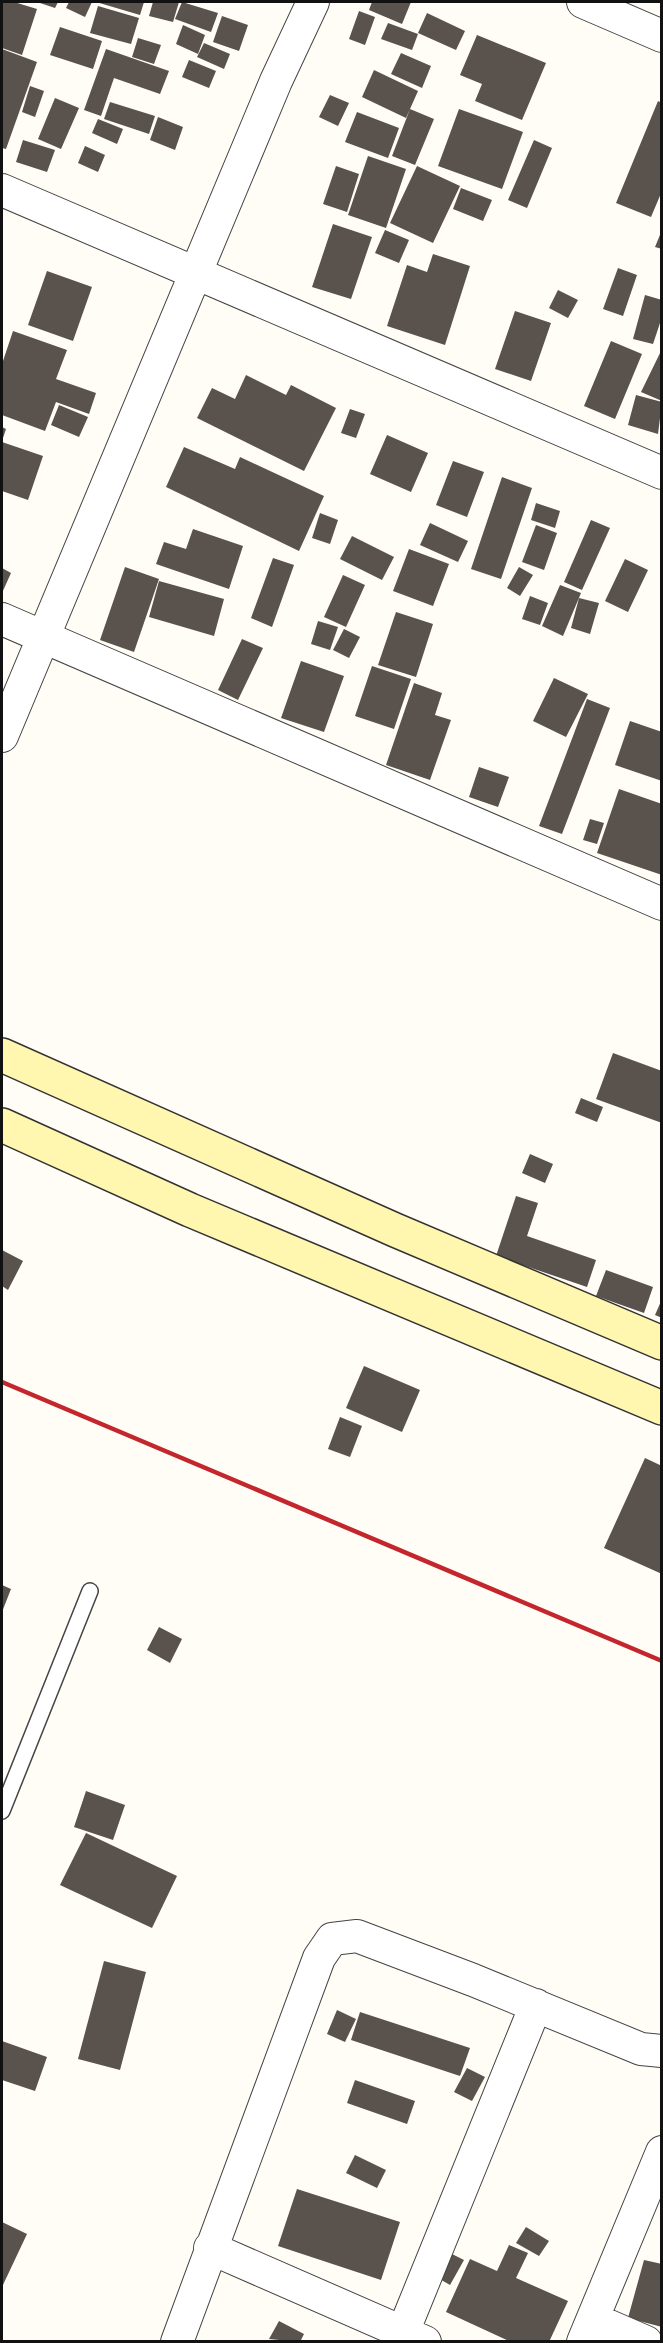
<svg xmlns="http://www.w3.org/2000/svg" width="663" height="2343" font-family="'Roboto Serif',serif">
	<rect width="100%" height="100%" fill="#fffdf5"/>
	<path fill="#5a524d" d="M2,2H14L37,9L22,55L2,48Z
		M37,2H58L55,8Z
		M69,2H92L85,17L66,8Z
		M96,2H144L140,15Z
		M153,2H179L173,22L149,16Z
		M182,2L218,13L211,32L175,19Z
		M372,2H411L402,24L369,10Z
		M98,6L139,18L131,44L90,33Z
		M359,11L375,17L365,45L349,39Z
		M427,13L465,31L456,50L418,33Z
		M222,16L248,25L239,51L213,42Z
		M388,23L418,34L412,50L381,39Z
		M183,25L205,35L198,54L176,44Z
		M60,27L102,41L93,69L50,55Z
		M477,35L546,63L522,120L475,101L482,84L460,75Z
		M138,38L161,45L154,64L132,57Z
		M204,43L230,54L224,69L197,57Z
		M2,49L37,62L6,149L2,148Z
		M106,49L169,71L160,94L114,78L101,116L84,110Z
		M401,53L431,66L422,88L391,74Z
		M189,60L216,71L209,88L182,77Z
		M374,70L418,91L406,118L362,97Z
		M30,86L44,91L35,117L22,112Z
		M330,95L349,103L338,126L319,117Z
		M55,98L79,108L61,149L38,139Z
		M658,101L662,103V191L651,217L616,203Z
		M110,102L155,116L149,134L104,119Z
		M410,109L434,119L415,165L392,156Z
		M459,109L523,132L502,189L438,166Z
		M357,112L399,128L388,158L345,142Z
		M158,117L183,127L175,150L150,140Z
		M98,119L123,129L117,144L92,133Z
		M23,140L55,150L47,172L16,162Z
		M534,140L552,148L527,208L508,200Z
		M85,146L105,155L98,172L78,163Z
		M368,156L406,169L386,228L348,215Z
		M336,166L359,174L347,212L323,204Z
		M417,166L460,186L433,243L390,223Z
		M461,188L492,200L483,221L453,209Z
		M333,224L372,237L351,299L312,287Z
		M385,230L409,240L399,263L375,253Z
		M662,230V249L655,247Z
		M433,254L470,266L445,345L387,326L407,265L427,272Z
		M618,268L637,275L623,316L603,309Z
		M47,271L92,287L73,341L28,325Z
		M558,290L578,300L568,318L549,308Z
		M645,295L662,300V317L653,344L633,339Z
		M515,311L551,323L531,381L495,369Z
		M13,331L67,350L56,379L96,393L89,414L56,402L45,431L2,415V364Z
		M611,341L642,354L615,419L584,406Z
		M662,349V401L641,392Z
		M246,375L286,395L291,385L336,408L304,471L197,418L212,388L235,399Z
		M636,395L662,402L658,434L628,425Z
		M59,405L88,417L79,437L51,425Z
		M350,409L365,414L356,438L341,433Z
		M2,427L6,429L2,441Z
		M387,435L428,453L411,492L370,474Z
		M2,442L43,456L28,500L2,491Z
		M184,447L235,469L240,457L324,496L299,551L166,487Z
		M453,461L484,472L467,517L436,505Z
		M502,477L532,488L501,579L471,569Z
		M536,503L560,511L555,528L531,520Z
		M320,513L338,520L330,544L312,538Z
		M591,520L610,528L582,590L564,582Z
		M430,523L468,541L458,562L420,545Z
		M536,525L557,533L544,570L522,562Z
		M193,529L243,546L229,589L156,564L164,542L186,549Z
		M352,536L394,557L382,580L340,559Z
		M409,549L449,564L433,606L393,591Z
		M273,558L294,565L272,627L251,618Z
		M625,559L648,570L628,612L605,601Z
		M125,567L159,579L134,652L100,640Z
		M519,567L533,575L520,596L507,588Z
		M2,568L11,573L2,593Z
		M343,575L365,585L346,627L324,617Z
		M159,581L224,599L214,636L149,617Z
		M560,585L581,593L563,636L542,626Z
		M530,596L548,603L540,625L522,619Z
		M579,598L599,603L590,634L571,628Z
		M396,612L433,624L416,677L378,665Z
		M318,621L338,627L330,650L311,644Z
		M344,629L360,637L349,658L333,650Z
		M242,639L263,648L238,700L218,690Z
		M301,661L344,676L324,732L281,718Z
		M372,666L411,679L394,729L355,716Z
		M554,678L588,694L566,737L533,721Z
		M414,683L442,693L435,715L451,720L430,780L386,765Z
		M587,699L610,708L562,834L539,826Z
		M630,721L662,732V781L615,765Z
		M479,767L509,777L498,807L469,797Z
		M619,789L662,804V875L597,853Z
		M590,819L604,823L597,844L583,840Z
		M613,1053L662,1071V1123L596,1099Z
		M581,1098L603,1107L597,1122L575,1113Z
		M530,1154L553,1164L545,1183L522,1173Z
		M516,1196L538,1203L527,1236L596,1260L587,1287L496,1256Z
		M2,1250L23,1261L8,1290L2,1286Z
		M606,1270L653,1287L644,1313L596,1296Z
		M662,1299V1318L655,1315Z
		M364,1366L420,1390L402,1432L346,1408Z
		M340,1417L362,1426L350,1457L328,1449Z
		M645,1458L662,1466V1574L604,1548Z
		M2,1585L11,1589L2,1612Z
		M159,1627L182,1639L170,1663L147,1650Z
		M86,1791L125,1805L113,1840L74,1827Z
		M86,1833L177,1876L152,1928L60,1885Z
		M104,1961L146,1972L120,2070L78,2059Z
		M337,2010L356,2019L345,2042L327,2034Z
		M360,2012L470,2048L460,2076L351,2040Z
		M2,2041L47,2057L35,2091L2,2080Z
		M467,2068L485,2077L472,2101L454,2092Z
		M355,2080L415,2101L407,2124L347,2103Z
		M355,2155L386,2170L377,2188L346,2173Z
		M297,2189L400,2222L381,2280L278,2246Z
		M2,2222L27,2234L2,2287Z
		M526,2227L549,2241L539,2256L516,2243Z
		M509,2245L528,2253L516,2278L568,2301L549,2342H511L446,2312L470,2259L497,2271Z
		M452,2254L464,2260L450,2285L438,2278Z
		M644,2260L662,2264V2327L628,2318Z
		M279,2321L304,2334L300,2342L269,2339Z"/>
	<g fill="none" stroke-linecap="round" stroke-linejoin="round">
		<g stroke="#444" stroke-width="18">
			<path id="service" d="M2,1811L90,1591"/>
		</g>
		<g stroke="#444" stroke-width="34">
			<path id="minor" d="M583,2L662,36
				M2,190L662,473
				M2,619L662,904
				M2,736L276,81L313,2
				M210,2248L425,2342
				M593,2319L646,2342
				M177,2342L319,1958L332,1939L357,1936L473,1980L641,2049L662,2051
				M399,2342L536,2005
				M583,2342L662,2152"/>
		</g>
		<g stroke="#333" stroke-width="36">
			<path id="secondary" d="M2,1055L395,1230L662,1343
				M2,1125L190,1210L662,1408"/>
		</g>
		<use href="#service" stroke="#fff" stroke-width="15"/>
		<use href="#minor" stroke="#fff" stroke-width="32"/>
		<use href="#secondary" stroke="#fff6b0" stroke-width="33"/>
		<path stroke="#c4262e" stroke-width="4.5" d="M2,1382L662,1661"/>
	</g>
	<rect width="663" height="2343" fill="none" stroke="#111111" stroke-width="6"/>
</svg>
